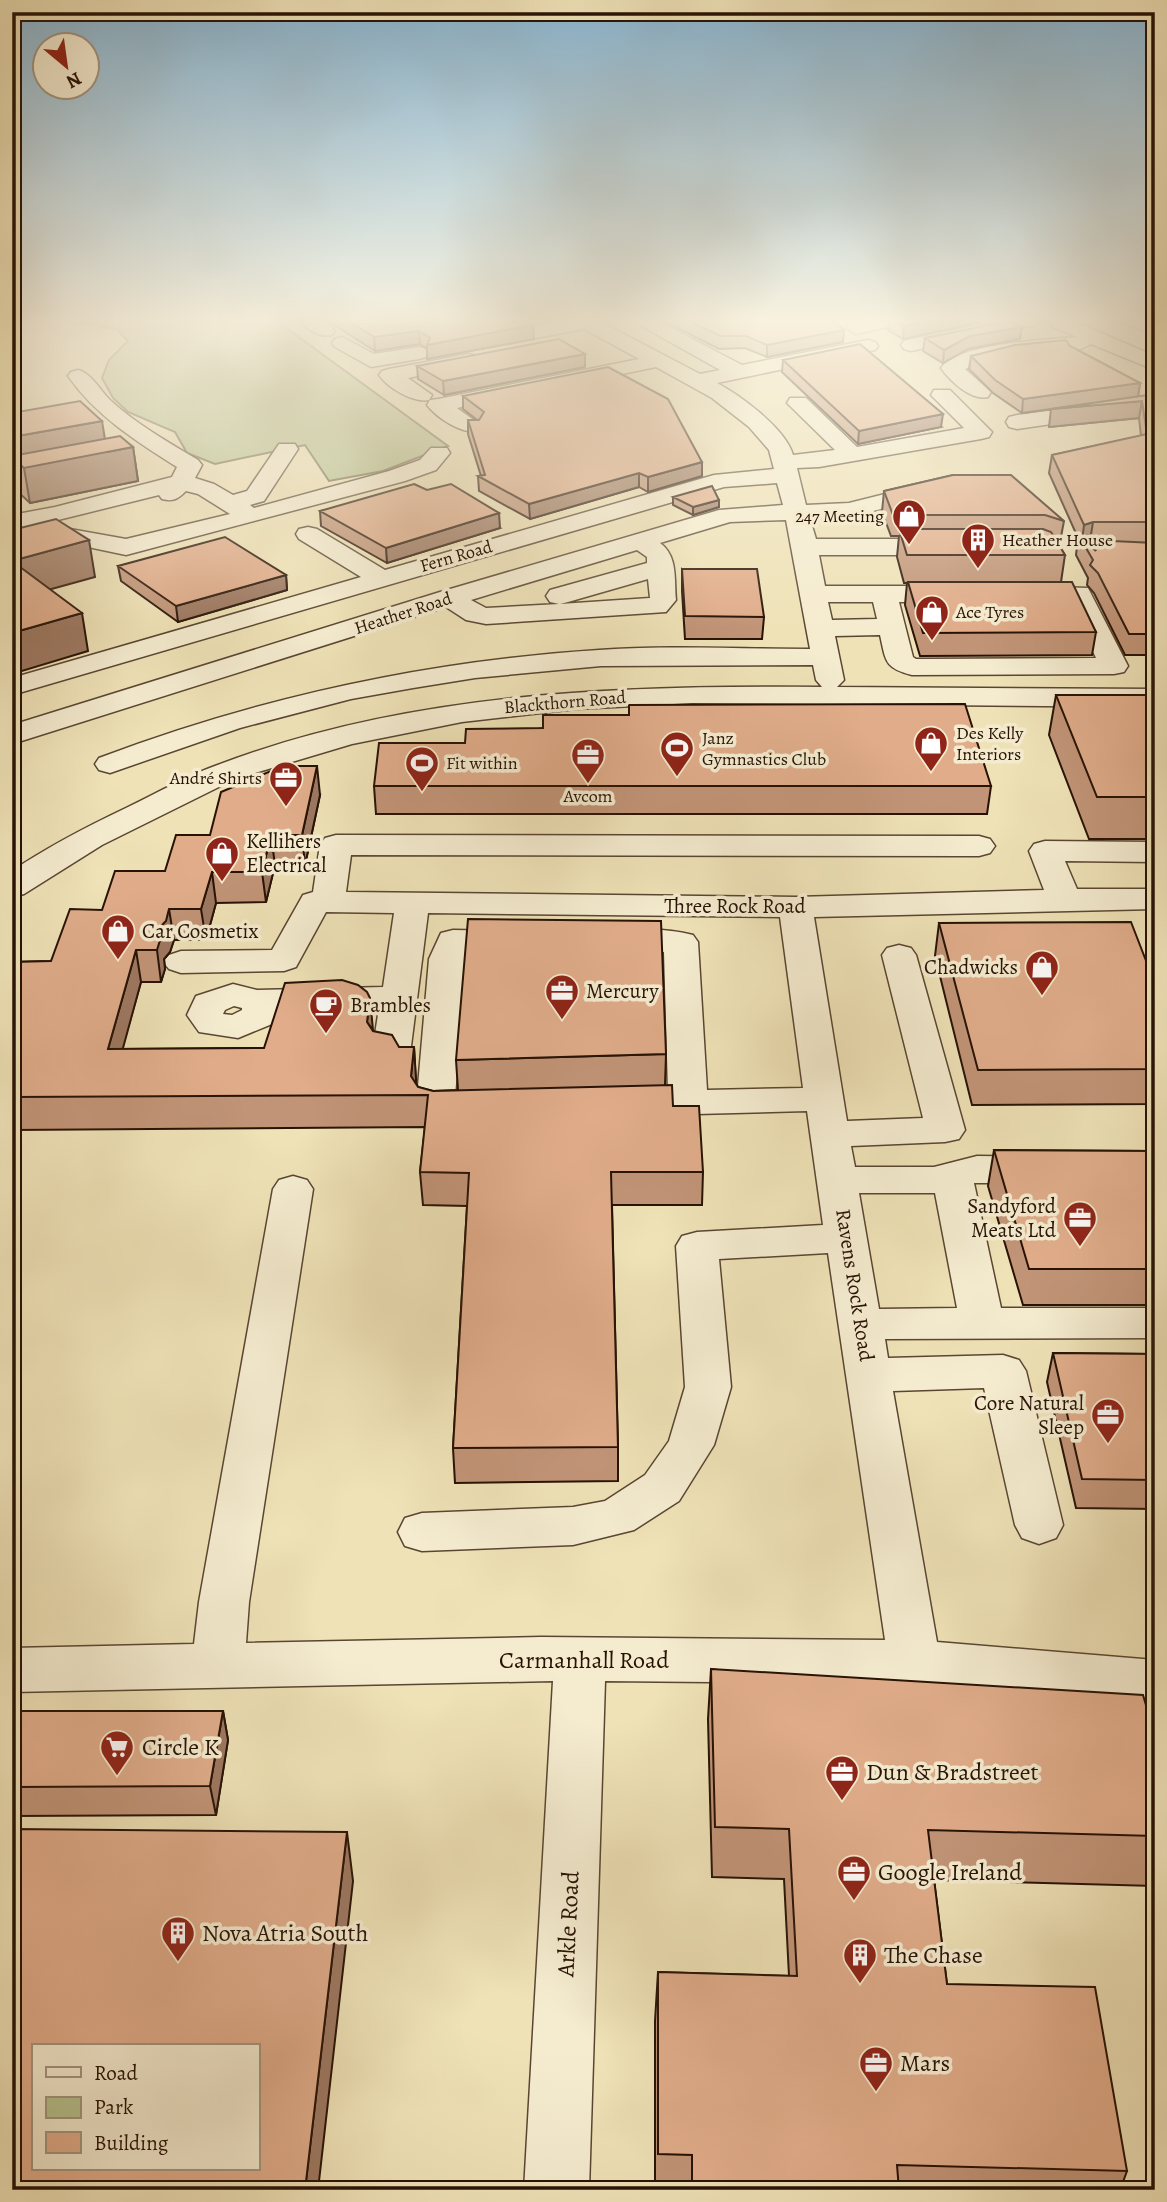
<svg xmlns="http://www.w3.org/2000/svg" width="1167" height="2202" font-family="Alegreya,serif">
	<rect width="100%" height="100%" fill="#efe2b7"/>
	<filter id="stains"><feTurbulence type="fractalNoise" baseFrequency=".00286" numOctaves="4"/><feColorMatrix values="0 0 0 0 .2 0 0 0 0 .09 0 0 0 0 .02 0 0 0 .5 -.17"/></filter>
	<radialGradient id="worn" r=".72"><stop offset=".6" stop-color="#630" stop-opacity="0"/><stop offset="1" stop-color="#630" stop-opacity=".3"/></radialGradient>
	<path fill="#b7c38f" stroke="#6f6a4a" stroke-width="2" d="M49,319H274L448,446L383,471L329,481L305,445L215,464L187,453L175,432L128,412L113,398L102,378L109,360L128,341L116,329Z"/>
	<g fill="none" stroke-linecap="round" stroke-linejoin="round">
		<g stroke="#594632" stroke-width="3">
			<path id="minor" d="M298,319H321L335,331L332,335C319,338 306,329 298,319Z
				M570,319H595L700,374L720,370L629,319H654L742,365L868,340L875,342L878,346L875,350L717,383C740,395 786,429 793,455L835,450L787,403L790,398H806L857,447L964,428L931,395L934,390H950L992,432L989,437L981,439L819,467L797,468L806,505L849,503L933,482L941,484L945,489L941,494L849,517L810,519L816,539H951L960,542L964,547L960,552L951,555H819L825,586H958L967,588L971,594L967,600L958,602H899L913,657L916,659L1096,658L1070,602L1017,600L1013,594L1017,588L1026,586L1088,588L1128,666L1124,672L1114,674L912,675C884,668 886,661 880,635L835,636L844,680L837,687L1155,689V707L692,703L576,709L462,722L352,744L235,779L102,845L24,894L12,897V871C49,846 88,826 128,807C157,793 185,777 215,766C407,692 619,685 822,687L816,680L813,665L601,666L475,678L413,688L351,699L240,728L110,773L99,770L95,764L99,758C261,697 426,661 599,650C669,645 740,649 810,649L786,520L730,522L660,543C678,556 674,579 676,600L666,612L486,624L466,620L446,607L12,744V725L440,592L719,510L783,505L777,483L724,487L12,695V678L361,577L299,539L296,534L299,529L308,527L317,529L385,570L714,475L774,469L769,450L749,427L712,398L656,367L457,408L482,426L479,431C463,435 437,418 427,405L430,400L438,399L639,359L584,329L482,348L475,346L472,342L475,338L482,336ZM637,550L647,557V563L550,590L546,596L550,602L559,604L486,608L471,600ZM648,579L650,598L560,604L568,602ZM828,602H873L877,619L832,620Z
				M869,319H908L905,323L856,334L846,328L849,324Z
				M1006,319H1045L1035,325L911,351L904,349L901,345L904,341L911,339Z
				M1053,319H1068L1155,356V370L1091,344L1081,349L996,358L965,369L991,392L988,397C971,401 950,381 941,368C958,343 1046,340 1077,337L1053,327L1050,323Z
				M1120,319H1148L1155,322V335L1123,323Z
				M342,337L374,354L419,347L426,349L429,353L426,357L419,359L371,367L335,347L332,343L335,339Z
				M469,354L476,356L479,360L476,364L408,378L432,395L429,400C413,403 388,388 379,375L382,371L389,369Z
				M78,370C91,373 100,390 110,400C136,424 168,442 198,460L202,465L195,478L214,484L233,495L247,491L279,444H295L298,449L264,501L250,505L254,508L389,471L420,460L431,448H447L450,453L436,470L405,481L126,555L12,531V515L55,507L172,477L177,467C136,441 96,416 68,376L71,372ZM186,491L198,494L230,514L126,539L42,524L159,495L162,499C173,502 178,499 186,491Z
				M1155,397V409L1017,429L1009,427L1006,422L1009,417L1017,415Z
				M336,835L979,836L990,839L995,846L990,853L979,856L351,855L346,892L796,897L1044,890L1029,851L1034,844L1045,841L1155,842V862L1065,861L1077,889H1155V909L814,917L847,1121L923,1118L882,955L887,948L899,945L911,948L916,955L965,1130L959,1139L945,1142L851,1146L855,1167H934L977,1156L1044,1157L1058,1161L1064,1170L1058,1179L1044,1183H974L1001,1308H1155V1338L885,1339L888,1358L1003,1355L1019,1360L1026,1371L1063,1525L1056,1538L1039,1544L1022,1538L1015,1525L984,1388L893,1391L937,1642L1155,1660V1704L914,1684L605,1681L589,2190H524L553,1681L12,1692V1648L194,1644L199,1602L273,1189L279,1180L293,1176L307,1180L313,1189L249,1602L246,1643L541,1637L885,1640L828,1253L719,1259L731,1387L714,1445L679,1501L634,1530L573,1545L422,1551L405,1546L398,1532L405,1518L422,1513L573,1507L605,1501L645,1475L669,1441L685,1387L676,1246L682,1236L697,1232L823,1225L807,1111L619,1116L605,1112L600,1104L605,1096L619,1092L668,1091L664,952L609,951L597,948L592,941L597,934C622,927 668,928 693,935L698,942L707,1090L803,1088L780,917L428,913L410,1054L404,1062L391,1065L378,1062L372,1054L379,1008L278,1011L272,1024L238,1038L199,1032L187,1015L196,996L233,984L257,990L383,987L394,913L326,912L296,967L284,971L181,973L169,969L163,962L169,955L181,951L272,950L303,895L313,892L320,845L325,838ZM234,1006L242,1008V1010L232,1015L223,1014L225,1010ZM859,1193H935L957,1308L879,1309Z
				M453,930L518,931L530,934L535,941L530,948L518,951H467L455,1096L482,1100L487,1108L482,1116C462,1122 441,1123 421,1117L416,1109L429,959L441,933Z"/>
		</g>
		<use href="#minor" fill="#f5ecd0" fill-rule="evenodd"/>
	</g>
	<path fill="#c19477" stroke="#271205" stroke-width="2" d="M325,319H522L533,325L534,339L427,359V349L420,344L375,351Z
		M660,319H832L843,342L767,357L745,348L719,349Z
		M889,319H980V322L903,339L888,330Z
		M1141,319H1155V325Z
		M1022,327L1020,339L968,349L943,363L923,351L925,338Z
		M1070,346L1140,383L1138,397L1022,413L993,393L969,369L971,356Z
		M783,360L941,427L858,444L782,372Z
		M417,366L585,367L444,395L418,379Z
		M1155,394V655H1125L1094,593L1087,585L1088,578L1076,555L1078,538L1049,473L1052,455L1141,436L1139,418L1049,427Z
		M463,396L702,462V476L648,492L639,487L530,519L479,491L478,476H481L468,434V420H477L463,409Z
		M12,413L133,447L138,481L30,503L17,491L14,472H12Z
		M953,475L1064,521L1060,542L1056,541L1065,555L1061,582L1096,632L1092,655L920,656L905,605L907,583H904L897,557L899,536H891L882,512L884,491Z
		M427,490L500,528L387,563L321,526L320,511Z
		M673,497L719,500V507L693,515L673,505Z
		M118,566L286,575L287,590L178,622L121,581Z
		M682,569L764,617L762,639H685L682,591Z
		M1056,695H1155V839H1089L1049,735Z
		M629,705L991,786L987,814H376L374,786L465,743L543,728L629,715Z
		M320,795L305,865H275L266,902L216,903L206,940H174L170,952L164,959L165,969L161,982H141L122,1049L264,1048L373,1031L399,1047H414L416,1083L418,1087L433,1091L458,1090L456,1060L666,1054L665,1085L673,1106L703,1172L702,1205H612L618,1447V1481L455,1483L453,1448L467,1206L423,1205L420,1172L425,1127L12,1130V962L51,961L102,910L165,871L210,835Z
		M939,923L1155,984V1104L972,1105L935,956Z
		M994,1150L1155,1151V1305H1023L988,1186Z
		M1053,1353L1155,1354V1509L1076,1508L1047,1382Z
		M711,1669L1155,1736V1886L934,1880L947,1984L1127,2171L1120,2190H655V2021L658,1972L789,1976L784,1879L712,1877L708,1719Z
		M12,1711H223L228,1740L216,1815L12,1816Z"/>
	<path fill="#9d7861" stroke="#271205" stroke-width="2" d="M937,319H980V322L903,339L904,326Z
		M533,325L534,339L427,359V345Z
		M1022,327L1020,339L968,349L943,363L944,350L970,336Z
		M844,330L843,342L767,357V345Z
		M419,331L420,344L375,351L374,337Z
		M585,354V367L444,395L443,381Z
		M1140,383L1138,397L1022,413L1023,399Z
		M1142,401L1139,418L1049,427L1051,409Z
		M943,414L941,427L858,444L859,431Z
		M102,421L107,452L133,447L138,481L30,503L24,468L12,457V437Z
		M702,462V476L648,492V477Z
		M639,473V487L530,519L529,504Z
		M719,500V507L693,515V507Z
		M499,513L500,528L387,563L386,548Z
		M1093,522L1090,541L1083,543L1082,541L1084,525Z
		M89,540L95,577L19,598L12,561Z
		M286,575L287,590L178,622L176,606Z
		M82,613L88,651L12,674V633Z
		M317,766L320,795L305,865L302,835Z
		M271,835L275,865L266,902L262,872Z
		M212,872L216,903L206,940L201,909Z
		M169,909L174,940L170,952L164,959L165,969L161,982L157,950L156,931Z
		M136,950L141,982L114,1081L108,1049Z
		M370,998L373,1030L367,1022Z
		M414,1047L416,1079L415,1095L411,1076Z
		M223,1711L228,1740L216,1815L210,1786Z
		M347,1832L353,1881L318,2190H305Z"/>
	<path fill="#e0ac8a" stroke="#271205" stroke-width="2" fill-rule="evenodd" d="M345,319H522L533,325L427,345L430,338L419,331L374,337Z
		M685,319H832L844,330L767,345L746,336H720Z
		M892,319H937L904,326Z
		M1008,321L1022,327L970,336L944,350L925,338Z
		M559,339L585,354L443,381L417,366Z
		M1066,340L1070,346L1140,383L1023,399L995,380L971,356L1015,345Z
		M860,344L943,414L859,431L783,360Z
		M608,367L668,399L702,462L648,477L639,473L529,504L478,476L485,475L468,420H479L484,412L463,396Z
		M1155,394V522H1093L1084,525L1052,455L1147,434L1142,401L1051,409Z
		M80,401L102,421L12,437V413Z
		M120,436L133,447L24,468L12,457V456Z
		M953,475H1011L1064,521L1045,515H893L884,491Z
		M414,484L427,490L451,484L499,513L386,548L320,511Z
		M712,486L719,500L693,507L673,497Z
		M56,519L89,540L12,561V530Z
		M899,529H1043L1051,532L1065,555H907Z
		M1079,536L1096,551L1091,540L1155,543V634H1129L1098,573L1090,565L1093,560Z
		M225,537L286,575L176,606L118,566Z
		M12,561L82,613L12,633Z
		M682,569H757L764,617L685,616Z
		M908,582H1072L1096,632L923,633Z
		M1056,695H1155V797H1097Z
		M965,704L991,786H374L379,743H465L466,729L543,728V715H629V705Z
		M283,766H317L302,835H271L262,872H212L201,909H169L166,921L156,931L161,937L157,950H136L108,1049L264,1048L285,983L342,980L358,985L367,992L370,998L367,1022L373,1031L392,1035L399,1047H414L411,1076L418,1087L433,1091L672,1085L673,1106H699L703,1172H611L618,1447L453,1448L469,1173L420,1172L428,1095L12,1097V962L51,961L70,909L102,910L115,871H165L176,835H210L221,792Z
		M468,919L661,921L666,1054L456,1060Z
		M1131,922L1155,984V1069L978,1070L939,923Z
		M994,1150L1155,1151V1269H1029Z
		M1053,1353L1155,1354V1480L1082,1479Z
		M711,1669L1143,1695L1155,1736V1836L928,1830L947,1984L1095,1987L1127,2171L897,2165L899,2190H692V2155L658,2154V1972L797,1976L789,1829L715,1827Z
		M12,1711H223L210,1786L12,1787Z
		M12,1829L347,1832L305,2190H12ZM33,2046H257V2169H33Z"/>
	<linearGradient id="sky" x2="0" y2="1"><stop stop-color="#89b7d4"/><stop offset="0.51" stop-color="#f8f2df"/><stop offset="1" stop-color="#f8f2df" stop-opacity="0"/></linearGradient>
	<rect width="1167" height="628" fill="url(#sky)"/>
	<defs>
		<g id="shop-pin" transform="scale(1.75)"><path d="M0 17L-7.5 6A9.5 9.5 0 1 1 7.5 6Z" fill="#8f2418" stroke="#f5ecd0"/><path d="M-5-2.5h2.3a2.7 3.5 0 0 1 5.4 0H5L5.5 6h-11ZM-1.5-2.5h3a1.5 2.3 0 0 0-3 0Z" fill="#fff"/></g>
		<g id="building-pin" transform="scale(1.75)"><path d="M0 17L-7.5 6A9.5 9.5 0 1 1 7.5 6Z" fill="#8f2418" stroke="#f5ecd0"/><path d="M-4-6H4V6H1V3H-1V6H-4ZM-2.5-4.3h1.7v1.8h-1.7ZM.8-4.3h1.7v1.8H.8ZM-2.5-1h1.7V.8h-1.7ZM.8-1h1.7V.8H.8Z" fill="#fff"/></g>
		<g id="stadium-pin" transform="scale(1.75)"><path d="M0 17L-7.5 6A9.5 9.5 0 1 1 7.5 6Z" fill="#8f2418" stroke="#f5ecd0"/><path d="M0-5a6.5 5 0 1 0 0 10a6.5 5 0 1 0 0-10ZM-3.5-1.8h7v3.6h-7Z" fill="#fff"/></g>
		<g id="office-pin" transform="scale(1.75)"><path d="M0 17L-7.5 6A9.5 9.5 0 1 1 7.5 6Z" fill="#8f2418" stroke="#f5ecd0"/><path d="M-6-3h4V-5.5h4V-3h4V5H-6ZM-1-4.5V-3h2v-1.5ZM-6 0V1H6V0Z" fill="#fff"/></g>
		<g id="cafe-pin" transform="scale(1.75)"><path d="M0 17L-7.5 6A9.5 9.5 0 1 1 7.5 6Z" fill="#8f2418" stroke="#f5ecd0"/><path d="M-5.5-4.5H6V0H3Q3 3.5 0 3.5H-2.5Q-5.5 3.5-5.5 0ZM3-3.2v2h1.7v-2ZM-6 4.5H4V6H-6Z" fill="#fff"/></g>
		<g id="supermarket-pin" transform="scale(1.75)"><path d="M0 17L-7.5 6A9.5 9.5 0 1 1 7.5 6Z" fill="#8f2418" stroke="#f5ecd0"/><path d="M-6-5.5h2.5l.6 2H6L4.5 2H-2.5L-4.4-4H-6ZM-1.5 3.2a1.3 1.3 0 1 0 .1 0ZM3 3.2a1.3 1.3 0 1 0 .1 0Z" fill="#fff"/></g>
	</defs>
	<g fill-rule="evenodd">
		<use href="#shop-pin" x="909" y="516"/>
		<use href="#building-pin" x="978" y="540"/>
		<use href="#shop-pin" x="932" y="612"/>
		<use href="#shop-pin" x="931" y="743"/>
		<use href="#stadium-pin" x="677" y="748"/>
		<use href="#office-pin" x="588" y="755"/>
		<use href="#stadium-pin" x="422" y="763"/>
		<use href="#office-pin" x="286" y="778"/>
		<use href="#shop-pin" x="222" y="853"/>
		<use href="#shop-pin" x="118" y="931"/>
		<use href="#shop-pin" x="1042" y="967"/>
		<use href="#office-pin" x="562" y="991"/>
		<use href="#cafe-pin" x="326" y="1005"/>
		<use href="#office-pin" x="1080" y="1218"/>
		<use href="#office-pin" x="1108" y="1415"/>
		<use href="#supermarket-pin" x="117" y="1747"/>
		<use href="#office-pin" x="842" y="1772"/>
		<use href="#office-pin" x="854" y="1872"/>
		<use href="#building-pin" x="178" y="1933"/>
		<use href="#building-pin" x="860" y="1955"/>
		<use href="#office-pin" x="876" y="2063"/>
	</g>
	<g text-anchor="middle" stroke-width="7" stroke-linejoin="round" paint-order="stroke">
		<g font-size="18" fill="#271205" stroke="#f5ecd0" text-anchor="start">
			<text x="884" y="522" text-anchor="end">247 Meeting</text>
			<text x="1002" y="546">Heather House</text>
			<text x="956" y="618">Ace Tyres</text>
			<text x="956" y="739">Des Kelly<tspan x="956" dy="21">Interiors</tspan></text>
			<text x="702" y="744">Janz<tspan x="702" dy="21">Gymnastics Club</tspan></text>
			<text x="446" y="769">Fit within</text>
			<text x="262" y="784" text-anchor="end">André Shirts</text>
			<text x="588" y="802" text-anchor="middle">Avcom</text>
		</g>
		<g font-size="18" fill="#271205" stroke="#f5ecd0">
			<text transform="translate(456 556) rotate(-16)" y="6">Fern Road</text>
			<text transform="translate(403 613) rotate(-18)" y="6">Heather Road</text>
			<text transform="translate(565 702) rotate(-5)" y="6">Blackthorn Road</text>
		</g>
		<g font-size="21" fill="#271205" stroke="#f5ecd0" text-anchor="start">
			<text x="246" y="848">Kellihers<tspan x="246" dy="24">Electrical</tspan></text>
			<text x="142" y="938">Car Cosmetix</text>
			<text x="1018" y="974" text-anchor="end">Chadwicks</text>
			<text x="586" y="998">Mercury</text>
			<text x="350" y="1012">Brambles</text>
			<text x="1056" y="1213" text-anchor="end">Sandyford<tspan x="1056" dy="24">Meats Ltd</tspan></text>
			<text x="1084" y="1410" text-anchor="end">Core Natural<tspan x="1084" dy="24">Sleep</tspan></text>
		</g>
		<g font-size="21" fill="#271205" stroke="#f5ecd0">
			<text x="735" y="913">Three Rock Road</text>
			<text transform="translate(855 1285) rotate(81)" y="7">Ravens Rock Road</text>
		</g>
		<g font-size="24" fill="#271205" stroke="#f5ecd0">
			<text x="584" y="1668">Carmanhall Road</text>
			<text transform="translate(568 1924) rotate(-87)" y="8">Arkle Road</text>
		</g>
		<g font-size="24" fill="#271205" stroke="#f5ecd0" text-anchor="start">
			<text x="142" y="1755">Circle K</text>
			<text x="866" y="1780">Dun &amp; Bradstreet</text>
			<text x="878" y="1880">Google Ireland</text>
			<text x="202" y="1941">Nova Atria South</text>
			<text x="884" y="1963">The Chase</text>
			<text x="900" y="2071">Mars</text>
		</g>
	</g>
	<rect width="1167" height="2202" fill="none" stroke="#efe2b7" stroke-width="42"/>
	<rect x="14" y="14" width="1139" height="2174" fill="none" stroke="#271205" stroke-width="3.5"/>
	<rect x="21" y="21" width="1125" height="2160" fill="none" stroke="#271205" stroke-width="2"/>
	<rect x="32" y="2044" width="228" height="126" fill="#f5ecd0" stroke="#a3957f" stroke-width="2"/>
	<rect x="46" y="2067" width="35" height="10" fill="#f5ecd0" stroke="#a3957f" stroke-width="2"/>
	<text x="94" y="2080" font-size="21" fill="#271205">Road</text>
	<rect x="46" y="2097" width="35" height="21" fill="#b7c38f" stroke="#a3957f" stroke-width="2"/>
	<text x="94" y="2114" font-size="21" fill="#271205">Park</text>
	<rect x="46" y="2132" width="35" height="21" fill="#e0ac8a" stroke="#a3957f" stroke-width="2"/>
	<text x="94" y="2150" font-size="21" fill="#271205">Building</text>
	<g transform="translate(66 66) rotate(151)"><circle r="33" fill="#f5ecd0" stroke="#a3957f" stroke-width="2"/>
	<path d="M0-5L12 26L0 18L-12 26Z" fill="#8f2418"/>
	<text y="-10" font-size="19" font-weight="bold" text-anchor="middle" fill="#271205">N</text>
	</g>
	<rect width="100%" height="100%" filter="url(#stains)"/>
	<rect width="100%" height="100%" fill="url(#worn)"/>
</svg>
